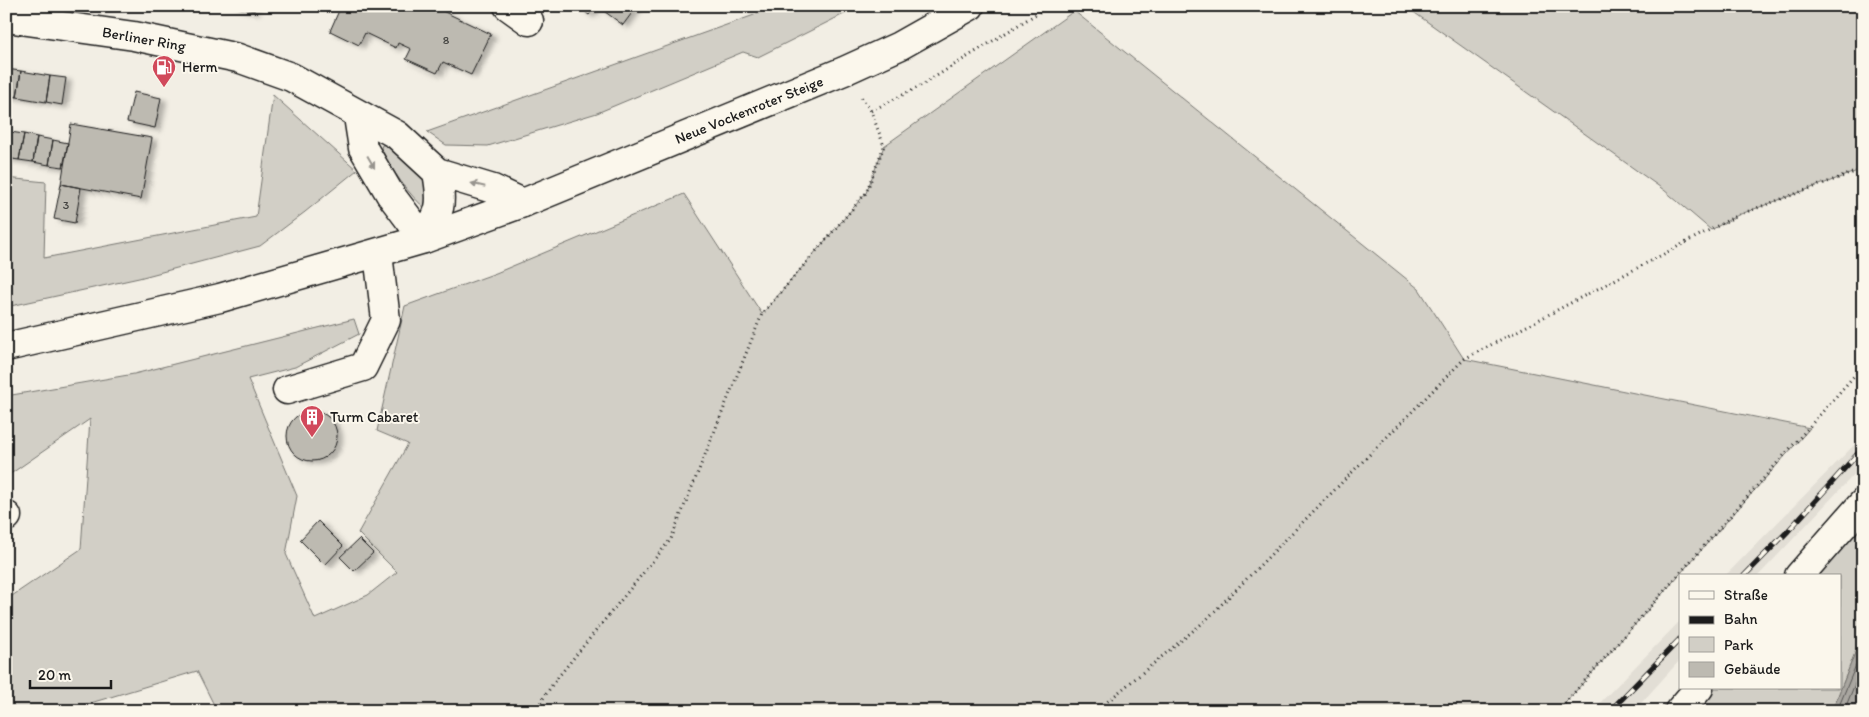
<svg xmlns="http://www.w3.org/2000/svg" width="1869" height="717" font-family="Itim,sans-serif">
	<defs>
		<filter id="shadow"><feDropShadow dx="5.5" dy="3" stdDeviation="2.5" flood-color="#0004"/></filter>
	</defs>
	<rect width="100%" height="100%" fill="#f2eee4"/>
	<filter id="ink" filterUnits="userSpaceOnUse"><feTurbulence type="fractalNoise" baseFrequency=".02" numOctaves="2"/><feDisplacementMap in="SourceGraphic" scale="10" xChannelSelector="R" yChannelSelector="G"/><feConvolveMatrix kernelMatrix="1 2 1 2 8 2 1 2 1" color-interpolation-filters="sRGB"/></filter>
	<g filter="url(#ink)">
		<path fill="#e2ded5" d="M1863,436V465L1758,576H1725Z
			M1680,621V660L1634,711H1592Z"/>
		<path fill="#d2cfc6" stroke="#777671" d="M771,6H860L758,57L743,52L597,113L488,146L446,145L427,132L757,14Z
			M1405,6H1863V169L1738,215L1711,230L1664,190Z
			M1074,11L1419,289L1464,359L1810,428L1558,711H217L197,671L64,711H6V600L81,549L90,419L6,477V396L134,374L354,319L359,334L295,367L248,379L297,496L286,554L315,619L368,595L397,572L358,533L408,444L377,431L405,306L496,273L684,194L762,314L866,193L884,146Z
			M273,95L357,170L305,212L260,246L139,278L6,307V178L46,182L44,258L256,217Z
			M382,145H386L414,167L426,182L428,211C407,193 393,172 381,148Z
			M1863,503V633L1832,711H1679L1699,688H1840V576H1799Z"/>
		<path fill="#a9a6a0" stroke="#716f6b" d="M1863,633V711H1832Z"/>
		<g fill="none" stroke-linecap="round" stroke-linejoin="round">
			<path stroke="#545351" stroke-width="1" d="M1837,711L1863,648
				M1844,711L1863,664"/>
		</g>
		<path fill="#bdbab1" stroke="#1c1c1c" filter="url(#shadow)" d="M232,6H255L254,11Z
			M341,6H432L491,34L471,75L443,62L437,73L406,59L411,49L398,43L396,48L365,33L359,45L330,31Z
			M581,6H596L589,15L580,8Z
			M597,6H637L623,25Z
			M6,69L21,71L17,97L6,95Z
			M21,71L50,76L46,102L17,97Z
			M50,76L66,78L62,105L46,102Z
			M134,92L161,98L155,128L127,122Z
			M71,124L152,138L141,199L61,184Z
			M6,131L10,132L6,155Z
			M10,132L24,134L19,160L6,158Z
			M24,134L37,137L33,162L19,160Z
			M37,137L53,140L49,165L33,162Z
			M53,140L68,143L63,167L49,165Z
			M61,184L81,188L75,223L54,219Z
			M287 436a25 25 0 1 1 50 0a25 25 0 1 1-50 0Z
			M318,521L343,546L325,565L300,540Z
			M359,539L373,553L354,571L340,557Z"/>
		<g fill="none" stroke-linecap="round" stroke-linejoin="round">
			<g stroke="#1c1c1c" stroke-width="31">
				<path id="minor" d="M508,6L529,21
					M6,18L134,36L238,58L291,77L397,135L437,172L493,189L523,203
					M358,116L363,148L390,194L424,239C441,211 443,205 437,172
					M287,390L363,367L386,320L378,254
					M6,517L7,516
					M1799,576L1863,503
					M1679,711L1699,688"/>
			</g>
			<g stroke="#1c1c1c" stroke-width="31">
				<path id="major" d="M6,347L220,298L424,239L523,203L844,71L899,46L970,6"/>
			</g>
			<path stroke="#1c1c1c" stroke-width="3" stroke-dasharray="1 4" stroke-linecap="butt" d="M871,111L922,85L1049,6
				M535,711L554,682L671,539L762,314L866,193L884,146L871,111L860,95
				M1096,711L1205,621L1464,359L1738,215L1863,169
				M1558,711L1863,366"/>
			<use href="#minor" stroke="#fbf7ec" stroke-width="28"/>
			<use href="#major" stroke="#fbf7ec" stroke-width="28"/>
			<g stroke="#1c1c1c" stroke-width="5.5">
				<path id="rail" d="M1744,576L1788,531L1863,448
					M1610,711L1680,639"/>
			</g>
			<use href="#rail" stroke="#fbf7ec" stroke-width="4" stroke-dasharray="11" stroke-linecap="butt"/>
		</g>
		<defs><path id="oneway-solid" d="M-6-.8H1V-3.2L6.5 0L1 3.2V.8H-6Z" transform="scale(1.25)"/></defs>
		<g fill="#97948e">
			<use href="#oneway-solid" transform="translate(371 162) rotate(60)"/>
			<use href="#oneway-solid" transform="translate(478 185) rotate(-166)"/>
		</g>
	</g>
	<defs>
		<g id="fuel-pin" transform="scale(1.25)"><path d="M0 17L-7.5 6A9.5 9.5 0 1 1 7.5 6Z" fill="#d1495b" stroke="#fbf7ec"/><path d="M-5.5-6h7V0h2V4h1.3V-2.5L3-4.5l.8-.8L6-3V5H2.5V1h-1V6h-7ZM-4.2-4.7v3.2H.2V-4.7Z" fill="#fff"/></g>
		<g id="building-pin" transform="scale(1.25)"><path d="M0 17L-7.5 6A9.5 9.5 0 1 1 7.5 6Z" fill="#d1495b" stroke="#fbf7ec"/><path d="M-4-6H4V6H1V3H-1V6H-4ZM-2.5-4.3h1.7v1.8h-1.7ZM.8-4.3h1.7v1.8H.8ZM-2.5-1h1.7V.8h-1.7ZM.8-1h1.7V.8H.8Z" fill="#fff"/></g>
	</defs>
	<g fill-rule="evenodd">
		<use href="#fuel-pin" x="164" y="67"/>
		<use href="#building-pin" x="312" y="417"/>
	</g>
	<g text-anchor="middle" stroke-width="4" stroke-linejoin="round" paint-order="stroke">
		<g font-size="12" fill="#444441">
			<text x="446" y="44">8</text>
			<text x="66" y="209">3</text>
		</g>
		<g font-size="15" fill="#1c1c1c" stroke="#fbf7ec">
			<text transform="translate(144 39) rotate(10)" y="5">Berliner Ring</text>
			<text transform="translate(749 110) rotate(-22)" y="5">Neue Vockenroter Steige</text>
		</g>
		<g font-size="15" fill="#1c1c1c" stroke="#fbf7ec" text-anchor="start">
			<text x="182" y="72">Herm</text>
			<text x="330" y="422">Turm Cabaret</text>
		</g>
	</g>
	<rect width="1869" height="717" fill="none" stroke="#fbf7ec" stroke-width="25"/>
	<rect x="12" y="12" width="1844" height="692" fill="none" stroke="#1c1c1c" stroke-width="2" filter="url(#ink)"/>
	<rect x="1679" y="574" width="162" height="115" fill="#fbf7ec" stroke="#a29f99"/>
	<rect x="1689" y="591" width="25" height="8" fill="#fbf7ec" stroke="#a29f99"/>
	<text x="1724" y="600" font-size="15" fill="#1c1c1c">Straße</text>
	<rect x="1689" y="616" width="25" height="8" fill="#1c1c1c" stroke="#a29f99"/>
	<text x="1724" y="624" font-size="15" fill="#1c1c1c">Bahn</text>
	<rect x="1689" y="637" width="25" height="15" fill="#d2cfc6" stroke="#a29f99"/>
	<text x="1724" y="650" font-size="15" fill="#1c1c1c">Park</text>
	<rect x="1689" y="662" width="25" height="15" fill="#bdbab1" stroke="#a29f99"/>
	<text x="1724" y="674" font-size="15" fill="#1c1c1c">Gebäude</text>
	<path d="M30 680v8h81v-8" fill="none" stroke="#1c1c1c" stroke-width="2.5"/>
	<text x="38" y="680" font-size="15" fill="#1c1c1c" stroke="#fbf7ec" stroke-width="4" paint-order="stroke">20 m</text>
</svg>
